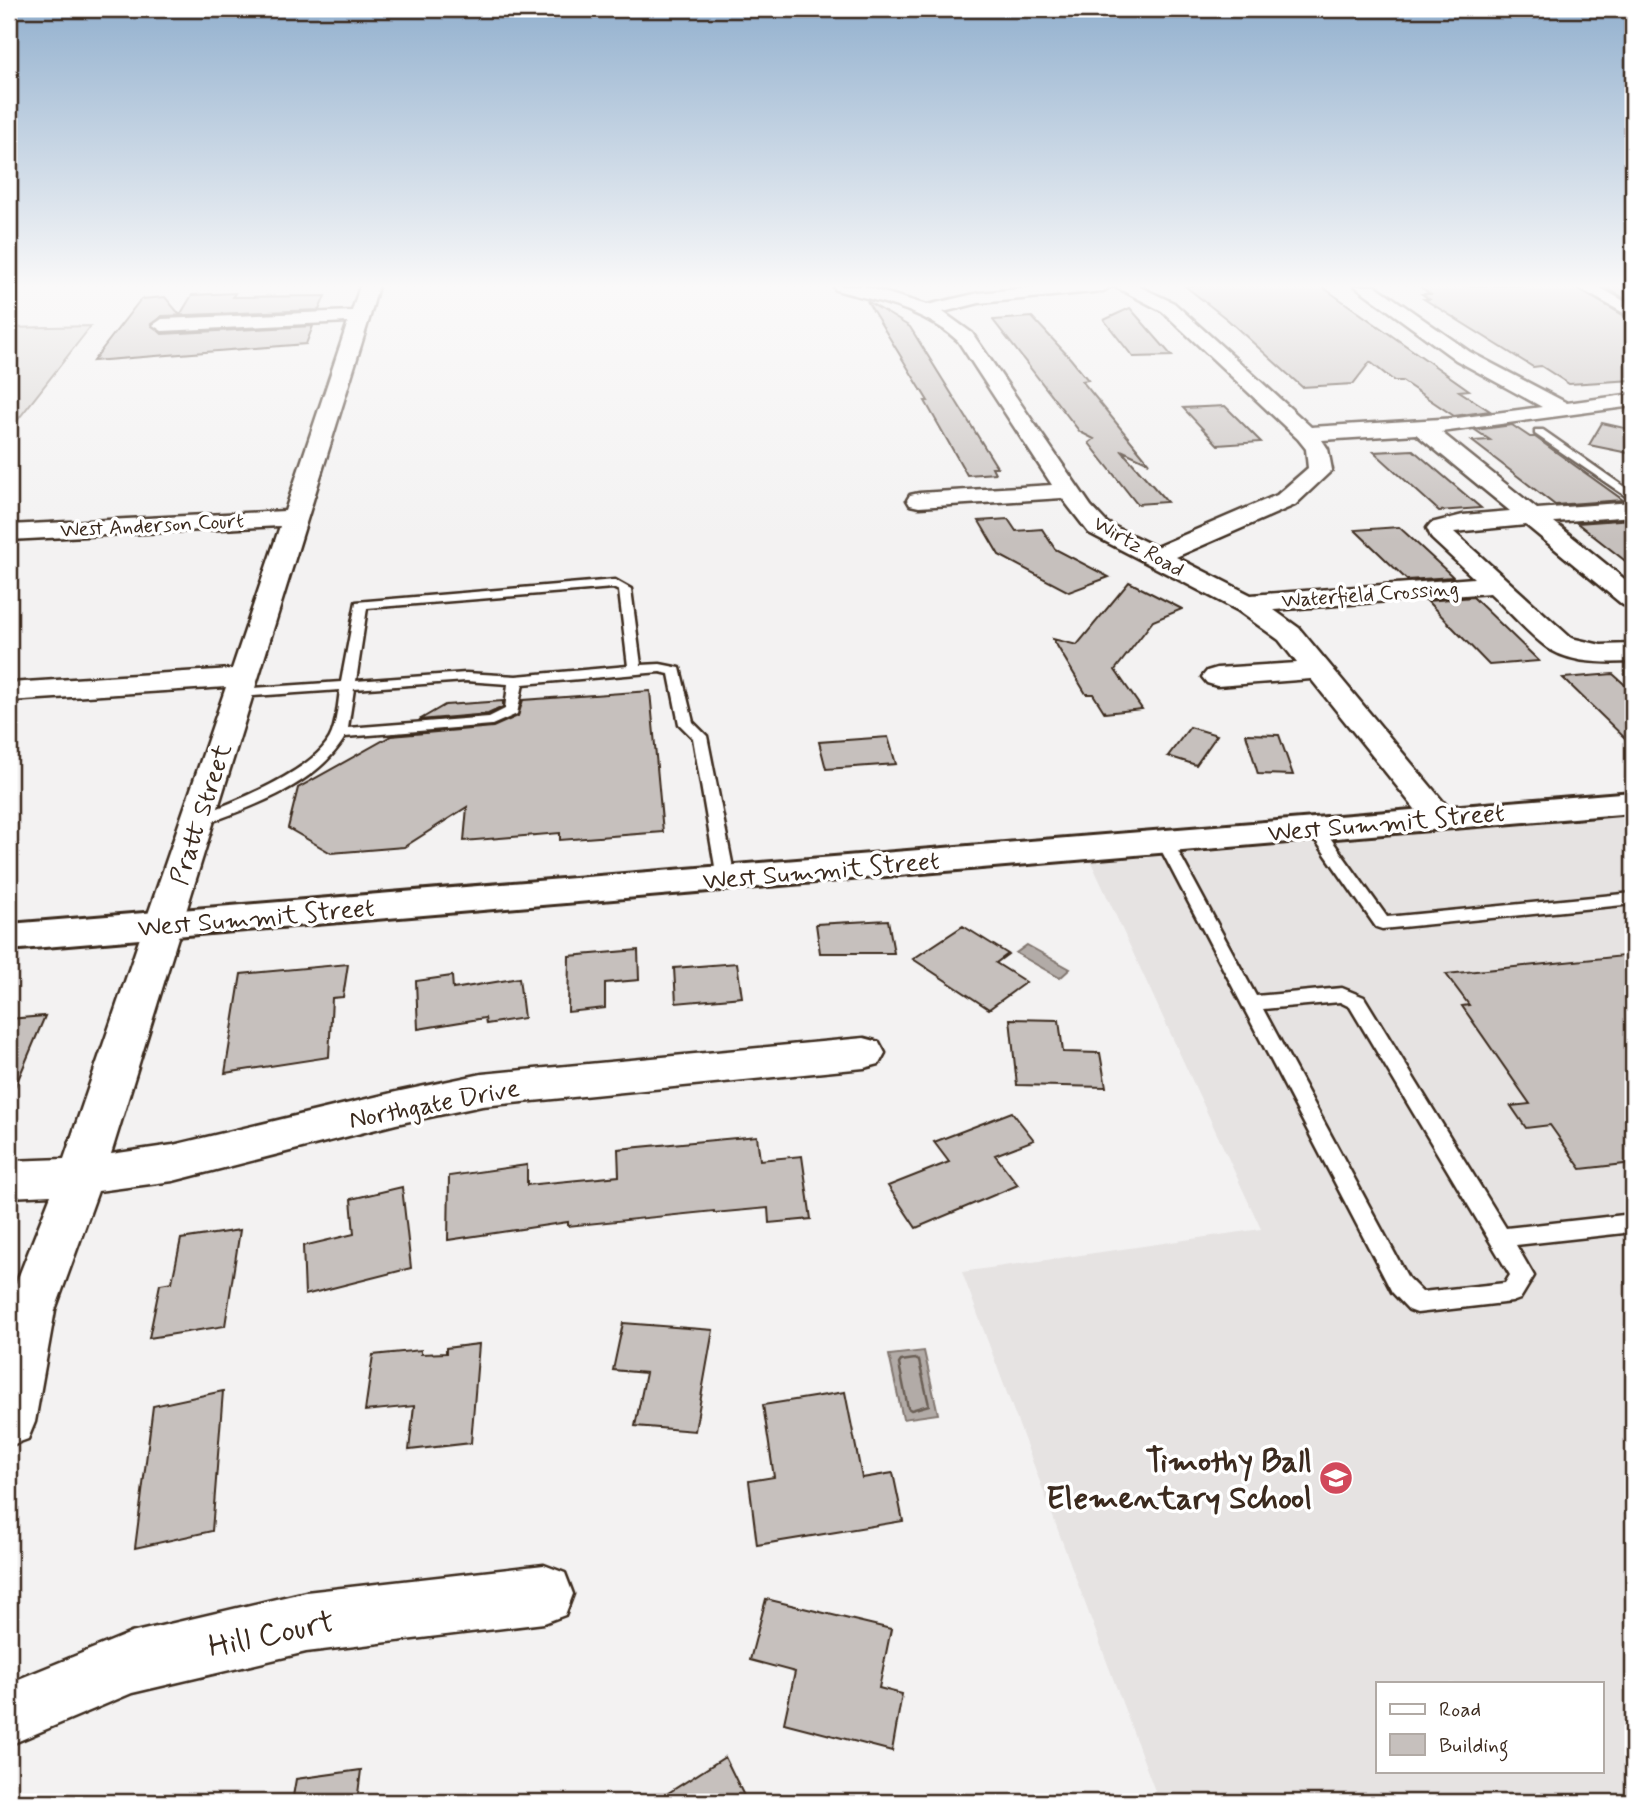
<svg xmlns="http://www.w3.org/2000/svg" width="1642" height="1811" font-family="Mynerve,sans-serif">
	<rect width="100%" height="100%" fill="#f3f2f2"/>
	<filter id="ink" filterUnits="userSpaceOnUse"><feTurbulence type="fractalNoise" baseFrequency=".0143" numOctaves="2"/><feDisplacementMap in="SourceGraphic" scale="14" xChannelSelector="R" yChannelSelector="G"/><feConvolveMatrix kernelMatrix="1 2 1 2 8 2 1 2 1" color-interpolation-filters="sRGB"/></filter>
	<g filter="url(#ink)">
		<path fill="#e6e3e2" fill-rule="evenodd" d="M1633,816V1802H1159L962,1272L1261,1229L1091,862ZM1378,1683H1602V1771H1378Z"/>
		<path fill="#d8d5d2" stroke="#8a8078" stroke-width="2" d="M91,326L9,431V328Z"/>
		<path fill="#b2aba7" stroke="#827770" stroke-width="2" d="M1027,945L1070,969L1060,978L1016,953Z
			M924,1351L938,1414L903,1419L889,1355Z"/>
		<g fill="none" stroke-linecap="round" stroke-linejoin="round">
			<path stroke="#6b5e55" stroke-width="2.5" d="M915,1359L919,1361L929,1405L911,1410L908,1408L899,1364L901,1361Z"/>
		</g>
		<path fill="#c6c0bd" stroke="#3b2a1e" stroke-width="2" d="M1185,286H1321L1469,390L1459,391L1490,411L1454,416L1402,381H1394L1370,362L1353,384L1302,387L1228,320Z
			M1419,286H1573L1633,321V380L1569,384L1541,366L1533,367L1424,299H1429L1422,294H1430Z
			M1603,286H1633V303Z
			M235,293L233,297L325,296L319,310L162,316L151,324L162,334L313,326L306,344L93,361L141,299L165,297L180,315L192,295Z
			M867,301L910,327L997,467H992L995,473L967,475L925,401H928Z
			M1130,308L1172,356L1133,357L1104,320Z
			M1032,317L1070,358L1088,380L1082,381L1149,463L1121,450L1167,502L1137,504L1089,443L1094,439L1080,432L993,320Z
			M1225,406L1261,442L1218,445L1183,408Z
			M1602,423L1633,430V454L1589,445Z
			M1512,425L1530,437H1535L1623,500L1555,505L1472,441L1490,440L1475,430Z
			M1413,450L1481,508L1439,511L1374,452Z
			M1008,519L1016,531L1042,529L1055,549L1109,577L1069,592L999,555L979,521Z
			M1633,519V567L1577,523Z
			M1399,527L1450,574L1453,577L1407,580L1355,530Z
			M1129,582L1182,609L1153,621L1115,670L1142,709L1105,713L1093,694H1086L1053,639L1077,645Z
			M1473,597L1539,661L1489,665L1427,601Z
			M1613,674L1633,692V746L1563,678Z
			M650,691L663,832L560,840V833L464,841L467,807L404,847L331,853L288,828L298,788L391,736L493,727L518,716L523,700Z
			M503,701V707L488,714L419,720L445,705Z
			M1190,727L1217,735L1196,765L1168,756Z
			M1246,734L1279,735L1293,775L1258,774Z
			M888,737L896,764L826,769L819,742Z
			M888,920L894,953H820L816,924Z
			M963,926L1008,954L996,963L1026,982L989,1009L913,959Z
			M638,950L639,980L605,983V1008L568,1012L569,956Z
			M1633,955V1163L1581,1169L1550,1125L1526,1128L1511,1106L1530,1104L1462,1006L1469,1005L1446,974Z
			M737,963L742,997L676,1003L674,968Z
			M348,964L343,997L332,998L329,1057L225,1073L241,974Z
			M452,976L453,989L519,978L524,1018L486,1024L485,1018L418,1029L416,981Z
			M45,1016L9,1101V1019Z
			M1010,1019L1059,1020L1063,1052L1100,1053L1106,1087L1017,1085Z
			M1012,1112L1034,1140L995,1155L1018,1185L916,1228L888,1186L949,1162L934,1142Z
			M757,1136L760,1160L802,1156L811,1219L769,1223L768,1208L714,1213V1211L568,1226V1222L448,1240L449,1176L527,1165V1185L619,1176L618,1149Z
			M402,1187L411,1268L305,1295L303,1246L354,1234L351,1199Z
			M240,1230L225,1326L149,1338L160,1284L172,1282L181,1239Z
			M623,1323L713,1330L695,1431L635,1426L646,1373L613,1370Z
			M479,1344L471,1443L409,1450L414,1406L365,1411L373,1355L421,1350V1354L446,1353V1348Z
			M223,1391L212,1531L135,1548L153,1406Z
			M845,1392L862,1478L893,1473L903,1521L757,1545L749,1481L774,1477L763,1405Z
			M766,1599L891,1629L879,1688L902,1694L892,1751L784,1723L795,1672L750,1660Z
			M725,1757L747,1802H654Z
			M361,1770L357,1802H292L296,1779Z"/>
		<g fill="none" stroke-linecap="round" stroke-linejoin="round">
			<g stroke="#3b2a1e" stroke-width="5">
				<path id="lane" d="M1535,430H1543L1633,493V501L1535,434Z
					M615,580L631,589L641,665L660,664L680,668L693,722L707,736L735,878L732,882H720L717,878L693,738L679,724L669,674L660,672L523,684L517,714L492,725L345,737C317,785 252,807 202,825L196,827L188,822L190,819C227,805 318,771 332,733C337,720 338,704 340,690L240,697L233,693L240,689L341,682L356,602ZM613,588L619,591L628,666L516,676L466,673L356,681L367,608ZM466,681L508,684L505,709L489,717L348,728L354,689Z
					M1315,823L1321,825L1387,917L1633,893V904L1382,929L1376,927L1307,828Z
					M1165,837L1173,842L1256,996L1342,988L1364,997L1506,1228L1633,1214V1232L1516,1245L1534,1276L1520,1299L1512,1302L1417,1313L1409,1310L1392,1292L1157,842ZM1340,1002L1350,1007L1510,1275L1505,1283L1422,1292L1408,1278L1263,1009Z"/>
			</g>
			<g stroke="#3b2a1e" stroke-width="5">
				<path id="street" d="M360,286H378L370,316L111,1154L173,1145L396,1092L482,1074L864,1038L879,1042L885,1053L879,1064L864,1068L482,1106L396,1124L173,1181L98,1191L55,1310L35,1422L28,1439L9,1446V1301L51,1195L9,1197V1161L64,1159L226,687L9,701V683L232,669L280,526L9,540V525L285,511L348,322L162,331L153,325L162,319L352,311Z
					M833,286H863L927,305L979,293L1047,286H1112L1103,291L979,303L943,312L972,333L1091,506L1107,523L1156,547L1277,495L1308,468L1306,449L1298,439L1162,311L1114,286H1138L1174,303L1311,427L1457,418L1542,407L1456,360L1355,286H1376L1470,352L1567,403L1633,394V406L1441,432L1537,509L1633,502V516L1554,522L1633,586V607L1623,605L1526,525L1454,532L1571,638L1601,645L1633,644V662C1607,663 1575,664 1551,650C1533,639 1507,609 1490,593L1274,610L1299,628L1456,817L1451,824L1439,827L1427,824L1311,679L1217,686L1207,683L1202,677L1207,671L1217,668L1297,663L1279,640L1237,610L1089,533L1062,498L919,507L910,505L907,500L910,495L919,493L1052,485L958,341C924,309 879,302 836,290ZM1416,434L1510,511L1463,515L1431,523L1427,528L1432,539L1474,578L1251,595L1176,557L1295,505L1332,470L1328,449L1322,440Z
					M1575,286H1597L1633,306V318Z
					M544,1565L565,1573L573,1594L565,1615L544,1623L306,1652L132,1693L9,1745V1683L131,1633L306,1592Z"/>
			</g>
			<g stroke="#3b2a1e" stroke-width="6">
				<path id="secondary" d="M1633,792V813L9,950V924Z"/>
			</g>
			<use href="#lane" fill="#fff" fill-rule="evenodd"/>
			<use href="#street" fill="#fff" fill-rule="evenodd"/>
			<use href="#secondary" fill="#fff" fill-rule="evenodd"/>
		</g>
	</g>
	<linearGradient id="sky" x2="0" y2="1"><stop stop-color="#92b0ce"/><stop offset="0.53" stop-color="#faf9f9"/><stop offset="1" stop-color="#faf9f9" stop-opacity="0"/></linearGradient>
	<rect width="1642" height="540" fill="url(#sky)"/>
	<defs>
		<g id="school-disc" transform="scale(1.75)"><circle r="9.5" fill="#d1495b" stroke="#fff"/><path d="M0-5L7-2L0 1L-7-2ZM-4 1L0 2.5L4 1V4Q0 6-4 4Z" fill="#fff"/></g>
	</defs>
	<g fill-rule="evenodd">
		<use href="#school-disc" x="1336" y="1478"/>
	</g>
	<g text-anchor="middle" stroke-width="7" stroke-linejoin="round" paint-order="stroke">
		<g font-size="21" fill="#3b2a1e" stroke="#fff">
			<text transform="translate(152 525) rotate(-3)" y="7">West Anderson Court</text>
			<text transform="translate(1139 546) rotate(30)" y="7">Wirtz Road</text>
			<text transform="translate(1370 594) rotate(-4)" y="7">Waterfield Crossing</text>
		</g>
		<g font-size="26" fill="#3b2a1e" stroke="#fff">
			<text transform="translate(200 814) rotate(-72)" y="9">Pratt Street</text>
			<text transform="translate(1386 822) rotate(-5)" y="9">West Summit Street</text>
			<text transform="translate(821 870) rotate(-5)" y="9">West Summit Street</text>
			<text transform="translate(256 917) rotate(-5)" y="9">West Summit Street</text>
			<text transform="translate(434 1103) rotate(-11)" y="9">Northgate Drive</text>
		</g>
		<g font-size="32" font-weight="bold" fill="#3b2a1e" stroke="#fff" text-anchor="end">
			<text x="1312" y="1471">Timothy Ball<tspan x="1312" dy="37">Elementary School</tspan></text>
		</g>
		<g font-size="32" fill="#3b2a1e" stroke="#fff">
			<text transform="translate(271 1633) rotate(-12)" y="11">Hill Court</text>
		</g>
	</g>
	<rect width="1642" height="1811" fill="none" stroke="#fff" stroke-width="35"/>
	<rect x="18" y="18" width="1607" height="1776" fill="none" stroke="#3b2a1e" stroke-width="2.5" filter="url(#ink)"/>
	<rect x="1376" y="1682" width="228" height="91" fill="#ffffff" stroke="#b1aaa5" stroke-width="2"/>
	<rect x="1390" y="1704" width="35" height="10" fill="#ffffff" stroke="#b1aaa5" stroke-width="2"/>
	<text x="1439" y="1716" font-size="21" fill="#3b2a1e">Road</text>
	<rect x="1390" y="1734" width="35" height="21" fill="#c6c0bd" stroke="#b1aaa5" stroke-width="2"/>
	<text x="1439" y="1752" font-size="21" fill="#3b2a1e">Building</text>
</svg>
